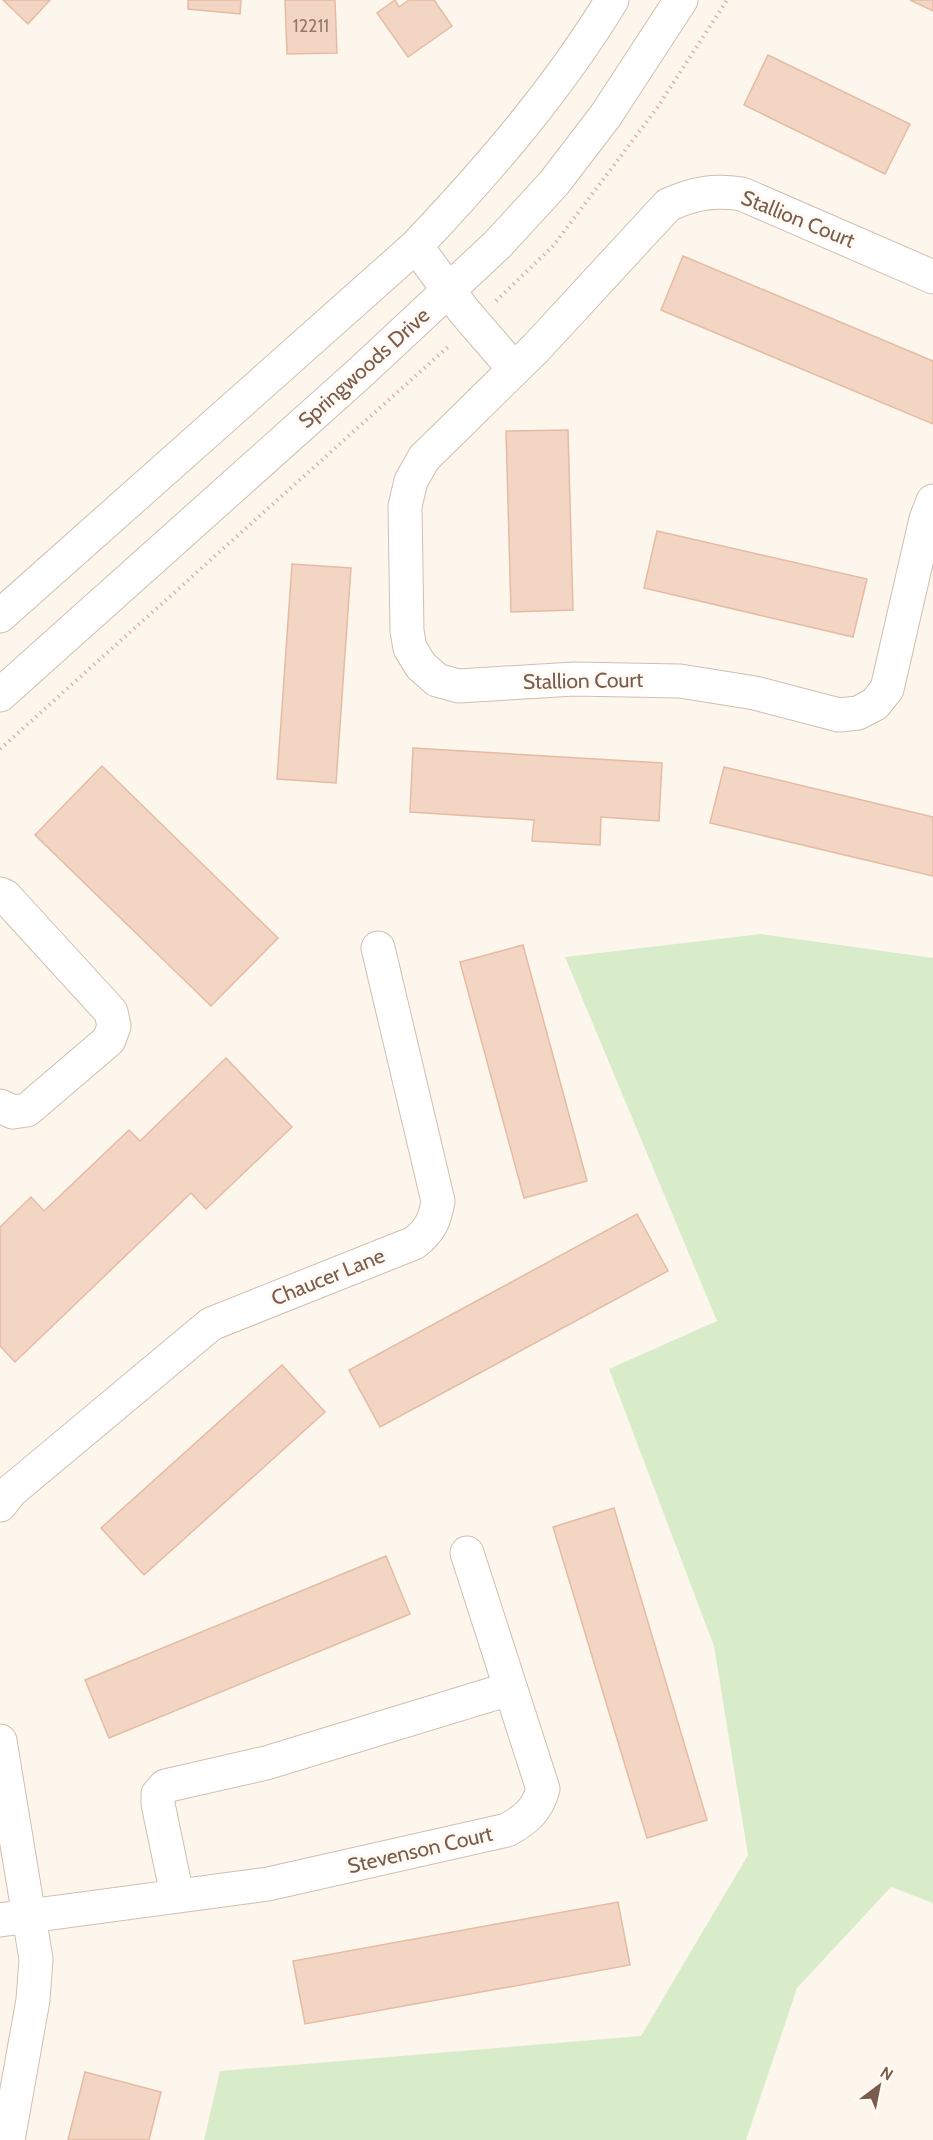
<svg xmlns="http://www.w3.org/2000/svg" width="933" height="2140" font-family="Cabin,sans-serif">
	<rect width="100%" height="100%" fill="#fdf6ec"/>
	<path fill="#d8ecc9" d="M761,934L933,958V1903L891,1887L797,1988L746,2140H204L220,2071L641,2036L748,1855L714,1646L609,1369L717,1321L565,957Z"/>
	<path fill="#f3d5c3" stroke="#e6bba3" stroke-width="1.5" d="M3,0H50L28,24Z
		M188,0H241L240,14L188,9Z
		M285,0H335L337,53L287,54Z
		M395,0L399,7L409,0H434L452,26L408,57L377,13Z
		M910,0H933V11Z
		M768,55L910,124L885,174L744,105Z
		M683,256L933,361V424L661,310Z
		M568,430L573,610L511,612L506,431Z
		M657,531L867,579L853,637L644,588Z
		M292,564L351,568L336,783L277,779Z
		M413,748L662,763L659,821L601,817L600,845L532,841L534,820L410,812Z
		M102,766L278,938L211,1006L35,835Z
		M724,767L933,817V876L710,823Z
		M523,945L587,1181L524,1198L460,962Z
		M226,1058L292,1127L206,1209L191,1193L15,1362L0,1346V1227L31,1197L44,1211L129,1130L140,1141Z
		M637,1214L668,1271L380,1427L349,1370Z
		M282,1365L325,1412L144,1575L101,1528Z
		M614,1508L707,1820L647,1838L553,1527Z
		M386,1556L410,1614L109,1738L85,1680Z
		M618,1902L630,1965L305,2024L293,1961Z
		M85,2072L161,2092L149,2140H68Z"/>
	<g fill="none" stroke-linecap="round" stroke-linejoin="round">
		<g stroke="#d1beb0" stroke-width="35">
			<path id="minor" d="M416,246L464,311L514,369
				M933,277L742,194C713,190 694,193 668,205L536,348L424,458L411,481L405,506L407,631L410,648L421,666L437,680L458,686L574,679L680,681L755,693L839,715L858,713L875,704L887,689L926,519L933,501
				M0,616L416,246C488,170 558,89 612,0
				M0,695L362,371L497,245L554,183L606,115L681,0
				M0,894L5,896L111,1012L114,1026L109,1040L27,1110L13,1112L0,1106
				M0,1505L11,1491L211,1324L414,1243C430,1231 435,1220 438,1201L378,948
				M0,1741L36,1959L33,2000L8,2140
				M177,1895L158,1804V1794L165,1786L266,1763L509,1689
				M0,1920L268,1884L507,1830C527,1819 537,1810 543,1789L467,1553"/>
		</g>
		<path stroke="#d9b8a5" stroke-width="4" stroke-dasharray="1.5 4.5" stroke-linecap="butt" d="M496,301L553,246L657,108L727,0
			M0,749L450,345"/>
		<use href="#minor" stroke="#fff" stroke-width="33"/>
	</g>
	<g text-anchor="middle" stroke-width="6" stroke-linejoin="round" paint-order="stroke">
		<g font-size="18" fill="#987a6a">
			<text x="311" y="32">12211</text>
		</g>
		<g font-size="21" fill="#7a5c4d" stroke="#fffaf3">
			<text transform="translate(798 219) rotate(22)" y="7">Stallion Court</text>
			<text transform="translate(364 368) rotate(-42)" y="7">Springwoods Drive</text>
			<text transform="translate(583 681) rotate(-1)" y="7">Stallion Court</text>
			<text transform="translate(328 1277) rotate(-22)" y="7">Chaucer Lane</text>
			<text transform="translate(420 1850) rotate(-13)" y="7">Stevenson Court</text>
		</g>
	</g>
	<g transform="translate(879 2086) rotate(32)" stroke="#fffaf3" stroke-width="4.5" paint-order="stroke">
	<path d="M0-4.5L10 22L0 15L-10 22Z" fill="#7a5c4d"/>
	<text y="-9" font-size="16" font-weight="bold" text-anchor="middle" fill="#7a5c4d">N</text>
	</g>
</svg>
